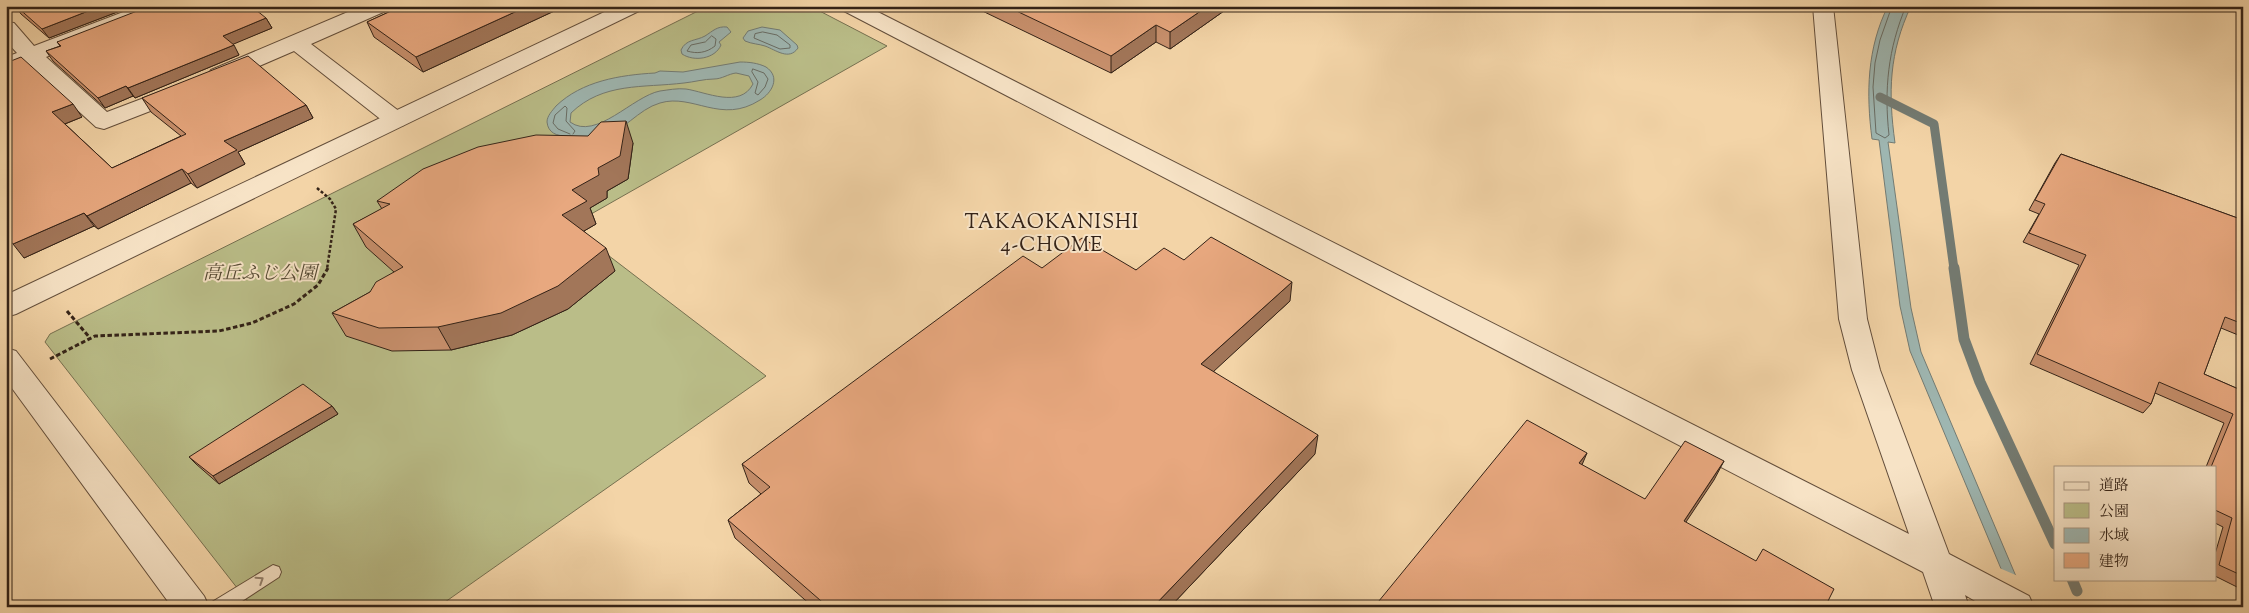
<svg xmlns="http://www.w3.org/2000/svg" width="2249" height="613" font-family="'Sorts Mill Goudy','Noto Serif JP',serif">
	<rect width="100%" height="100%" fill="#f3d4a7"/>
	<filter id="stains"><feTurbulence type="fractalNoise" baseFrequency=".004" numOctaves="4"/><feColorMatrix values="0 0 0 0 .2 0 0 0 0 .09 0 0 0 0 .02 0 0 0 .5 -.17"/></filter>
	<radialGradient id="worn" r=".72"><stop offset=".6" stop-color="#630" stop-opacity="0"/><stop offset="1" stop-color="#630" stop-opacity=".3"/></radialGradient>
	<path fill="#babd88" stroke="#767050" d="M708,6H810L887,46L570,226L766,376L438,607H252L45,342L50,334Z"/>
	<path fill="#9eb6b1" stroke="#737b73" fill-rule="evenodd" d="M1888,6H1911C1889,53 1888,92 1895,143L1888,142L1911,308L1921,352L2029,607H2017L1910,351L1900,306L1879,140L1872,139C1866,93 1867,48 1888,6Z
		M727,27L731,32L719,42L721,45C715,59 694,62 682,54L681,50C686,39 696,41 705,36C713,31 717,26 727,27Z
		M762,27L780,30L797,45L798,48C789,61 776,50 765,46C759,44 752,44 745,41L743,38L748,31Z
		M740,62C749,62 758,63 766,67C781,77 772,93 760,100C721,125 693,93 660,103C638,109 623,133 600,137C590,139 577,136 566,136C557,136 548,133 547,122C547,116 552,111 556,106C582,81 620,75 655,73L660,71L683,72ZM736,73L749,76L753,84C740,109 706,92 686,89C677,88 668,90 660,91C633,96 596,141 570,122L571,113C603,82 643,88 684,83C694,82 704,79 714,79C722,79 728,74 736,73Z"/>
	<path fill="#f3d4a7" d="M1997,567L2018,576L2031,607H2014Z"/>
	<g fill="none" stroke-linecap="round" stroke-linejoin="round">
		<path stroke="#686c64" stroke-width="1" d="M1892,6L1880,40L1875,63L1873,87L1876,133L1885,138L1889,135C1884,89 1888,49 1906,6
			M763,32L777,35L790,45V48L780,49L754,38L755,34Z
			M712,36L716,39L715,46C706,53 697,54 687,51L691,45L705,42Z
			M753,69L764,73L768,79L765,87L758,95L755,93L758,82L752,72Z
			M570,134L558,129L553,123L555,115L565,106L567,108L566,121L575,131L573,134"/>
		<path stroke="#737b73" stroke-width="9" d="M1880,97L1934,124L1954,269"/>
		<path stroke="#737b73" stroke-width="11" d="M1954,268L1964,339L1980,382L2055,544
			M2072,579L2077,591"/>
		<g stroke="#634e3b" stroke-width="2">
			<path id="service" d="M273,565L279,567L281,572L279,577L233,607H210L212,602Z"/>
		</g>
		<g stroke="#634e3b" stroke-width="2">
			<path id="minor" d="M139,6H169L166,10L46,57L107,112L181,84L189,86L192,91L189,96L104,129L96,127L27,64L6,72V57L17,53L6,41V22L14,23L34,46Z
				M362,6H391L388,10L311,44L404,115L408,120L404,125L396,127L388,125L294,51L227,80L219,82L211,80L208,75L211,70Z"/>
		</g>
		<g stroke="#634e3b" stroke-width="2">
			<path id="tertiary" d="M617,6H644L641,10L16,314L6,317V295Z
				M839,6H866L1909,534L1852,370L1839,319L1813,6H1833L1867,319L1880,370L1949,554L2029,596L2034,607H1985L1965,595L1969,607H1935L1923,572L842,10Z
				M6,348L16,351L204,596L209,607H172L6,380Z"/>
		</g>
		<path stroke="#332217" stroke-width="2.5" stroke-dasharray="3 2" stroke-linecap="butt" d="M317,188L330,199L336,209L327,269"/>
		<path stroke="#332217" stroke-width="3" stroke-dasharray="4.5 2.5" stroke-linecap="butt" d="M67,311L90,338
			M50,359L95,336L219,331L252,323L294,304L318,285L328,268"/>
		<use href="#service" fill="#f7e3c6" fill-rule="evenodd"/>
		<use href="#minor" fill="#f7e3c6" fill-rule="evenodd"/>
		<use href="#tertiary" fill="#f7e3c6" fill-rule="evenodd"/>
	</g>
	<path fill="#c8906d" stroke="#332217" d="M15,6H133L49,38L21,14Z
		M402,6H565L423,72L374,37L367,22Z
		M972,6H1231L1170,49L1156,42L1111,73Z
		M266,18L272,28L232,44L239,55L135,98L133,96L105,108L53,61L46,51L60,46L57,42Z
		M6,63L82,117L65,124L112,168L181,136L151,112L142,98L306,105L313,118L238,152L245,164L197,188L191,183L98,229L94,226L24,258Z
		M633,143L628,179L607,191V198L590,208L596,224L584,231L615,271L568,309L512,335L451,350L392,351L346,336L332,313L370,292L394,272L366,247L353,224L382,209L377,201Z
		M2061,154L2243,220V337L2221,328L2204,374L2243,391V590L2215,576V554L2223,527L2215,523V467H2206L2224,423L2155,393L2151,404L2143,413L2030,364L2079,265L2023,242L2039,214L2029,210L2055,163Z
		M1184,260L1290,301L1213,371L1315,454L1170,607H813L735,538L728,520L761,494L749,483L742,464L1042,268L1136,270Z
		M332,406L338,414L219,484L196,464L189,457Z"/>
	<path fill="#a27659" stroke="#332217" d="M101,6H133L49,38L42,29Z
		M528,6H565L423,72L416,57Z
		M1208,6H1231L1170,49V32Z
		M266,18L272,28L229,46L223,36Z
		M1156,25V42L1111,73V56Z
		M234,45L239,55L135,98L128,88Z
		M126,86L133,96L105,108L98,98Z
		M73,104L82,117L62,125L52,112Z
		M306,105L313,118L238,152L245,164L197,188L188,174L224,141Z
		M626,121L633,143L628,179L607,191V198L590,208L596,224L572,238L562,215L572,190L598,168Z
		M182,169L191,183L98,229L87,216Z
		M84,213L94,226L24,258L13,244Z
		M606,248L615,271L568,309L512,335L451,350L438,327Z
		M1292,282L1290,301L1200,384L1201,364Z
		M332,406L338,414L219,484L213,476Z
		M1318,435L1315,454L1170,607H1153Z
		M1587,453L1579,472V463Z
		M1724,461L1714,480L1674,540L1684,521Z"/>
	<path fill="#e8a87f" stroke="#332217" d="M16,6H101L42,29Z
		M150,6H251L266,18L223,36L234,45L128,88L126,86L98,98L46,51L61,46L57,42Z
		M402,6H528L416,57L367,22Z
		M1006,6H1208L1170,32L1156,25L1111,56Z
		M248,56L306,105L224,141L237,150L188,174L182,169L87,216L84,213L13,244L6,236V63L21,57L73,104L52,112L112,168L186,134L142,98Z
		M626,121L620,156L598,168L599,175L572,190L587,201L562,215L606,248L558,286L501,313L438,327L379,328L332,313L370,292L376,282L403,267L353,224L390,204L377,201L423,169L478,147L536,135L588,136L601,122Z
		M2061,154L2243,220V324L2225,317L2204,374L2243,391V576L2219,565L2232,518L2215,510V467H2211L2233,414L2159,382L2151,404L2037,354L2086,255L2029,233L2045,204L2035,200Z
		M1211,237L1292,282L1201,364L1318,435L1153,607H828L728,520L770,487L742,464L1023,256L1042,268L1082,238L1136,270L1164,248L1184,260Z
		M303,384L332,406L213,476L189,457Z
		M1527,420L1587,453L1579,463L1645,499L1685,441L1724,461L1684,521L1756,561L1763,549L1834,589L1825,607H1374Z"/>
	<defs><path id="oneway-chevron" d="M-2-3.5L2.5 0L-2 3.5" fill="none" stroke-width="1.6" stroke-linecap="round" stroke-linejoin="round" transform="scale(1.25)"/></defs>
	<use stroke="#95826e" href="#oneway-chevron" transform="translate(260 580) rotate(-33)"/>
	<g text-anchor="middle" stroke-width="4" stroke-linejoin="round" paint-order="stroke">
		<g font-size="19" font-style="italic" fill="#554933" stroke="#f7e3c6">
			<text x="260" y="279">高丘ふじ公園</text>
		</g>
		<g font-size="20" letter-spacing="1" fill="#332217" stroke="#f7e3c6">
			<text x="1052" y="228">TAKAOKANISHI<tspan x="1052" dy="23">4-CHOME</tspan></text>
		</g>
	</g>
	<rect width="2249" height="613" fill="none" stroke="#f3d4a7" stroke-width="25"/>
	<rect x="8" y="8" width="2234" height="598" fill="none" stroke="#332217" stroke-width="2.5"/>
	<rect x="12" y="12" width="2224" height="588" fill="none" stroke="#332217"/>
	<rect x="2054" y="466" width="162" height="115" fill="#f7e3c6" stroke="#a99680"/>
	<rect x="2064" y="482" width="25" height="8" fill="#f7e3c6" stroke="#a99680"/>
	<text x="2099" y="490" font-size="15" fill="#332217">道路</text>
	<rect x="2064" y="503" width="25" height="15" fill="#babd88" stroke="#a99680"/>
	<text x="2099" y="516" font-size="15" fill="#332217">公園</text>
	<rect x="2064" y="528" width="25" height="15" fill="#9eb6b1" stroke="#a99680"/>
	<text x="2099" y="540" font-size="15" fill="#332217">水域</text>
	<rect x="2064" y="553" width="25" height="15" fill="#e8a87f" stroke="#a99680"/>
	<text x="2099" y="566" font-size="15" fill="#332217">建物</text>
	<rect width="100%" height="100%" filter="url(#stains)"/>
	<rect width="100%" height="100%" fill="url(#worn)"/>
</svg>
